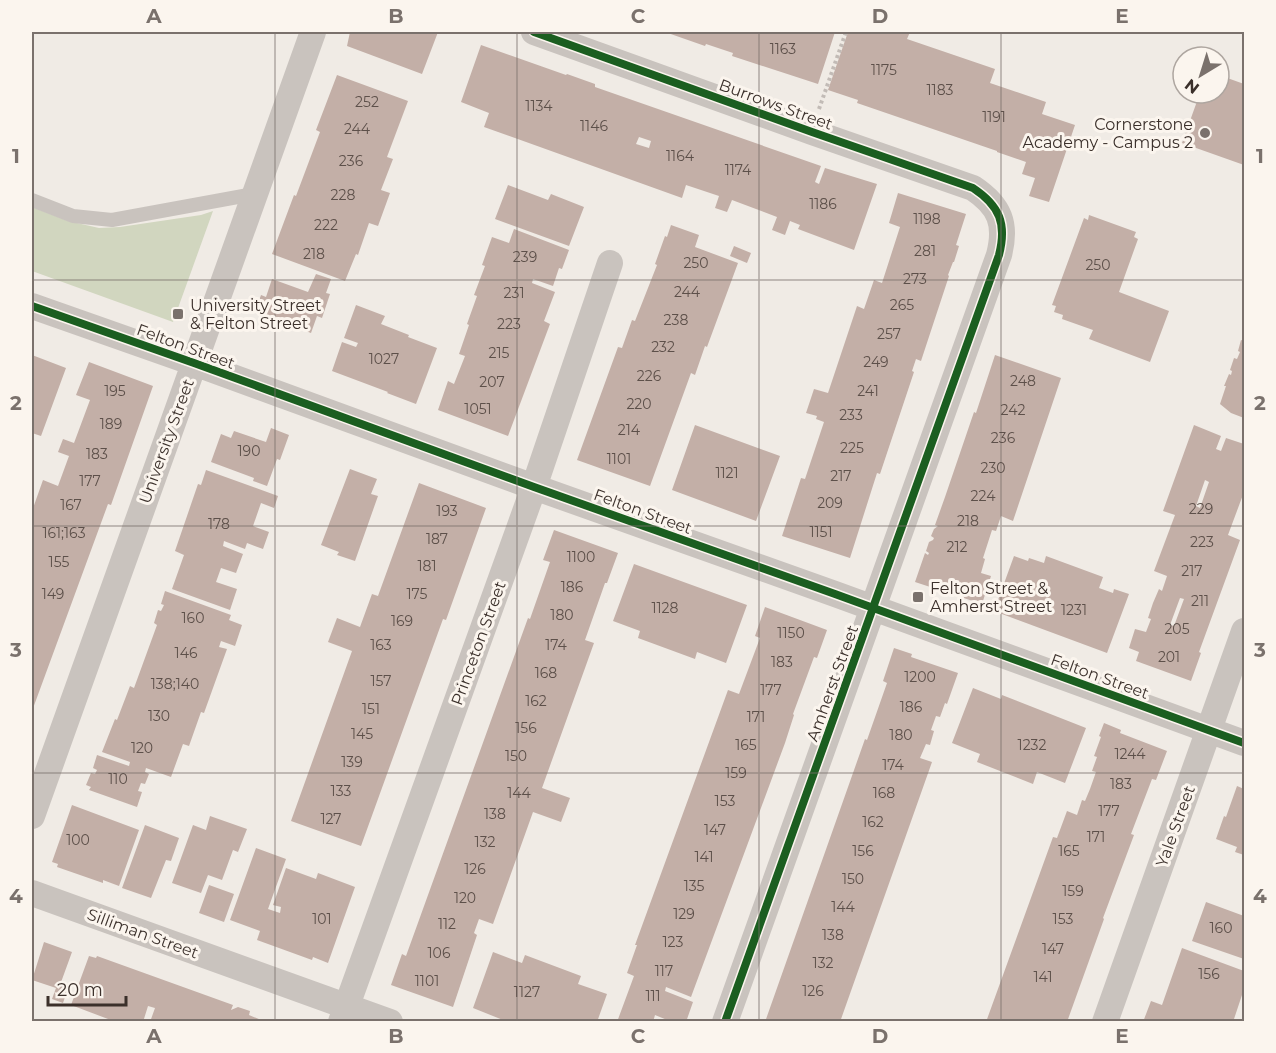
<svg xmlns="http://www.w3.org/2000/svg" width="1276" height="1053" font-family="Montserrat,sans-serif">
	<rect width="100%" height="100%" fill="#f0ebe5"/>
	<path fill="#d1d6bf" d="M32,207L68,221L99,228L120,227L201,215L213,211L173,322L32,271Z"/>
	<path fill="#c3afa7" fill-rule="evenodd" d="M350,32H438L422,74L347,46Z
		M665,32H835L818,84L732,56L733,53L706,44L705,46Z
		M848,32H910L907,39L995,69L990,83L1046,102L1042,114L1075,125L1049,202L1029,196L1035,178L1022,174L1026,162L997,152V151L857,103L858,100L828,90Z
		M481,45L566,75L567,74L595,84V87L821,166L815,182L819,184L825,168L877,184L854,250L798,229L800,225L790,221L785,235L772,230L777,217L732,200L727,212L715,208L719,196L686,185L682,198L484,127L489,113L461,102ZM639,137L651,141L649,148L636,144Z
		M337,75L408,101L387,157L393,159L381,190L390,193L378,226L369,223L358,255L356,254L345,281L272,254L294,195L296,196L320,132L316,130Z
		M1219,75L1244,84V165L1182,143L1200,93H1219Z
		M508,185L548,200L551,194L584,207L569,246L495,219Z
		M898,193L966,214L956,245L959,246L954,262H953L948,275L949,276L921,361L916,359L912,371L914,372L880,474L877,473L850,558L782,536L801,478L805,479L824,422L816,419L817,416L806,413L814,389L828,393L857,306L864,309L874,280L882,283L900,227L889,223Z
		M1089,215L1136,232L1134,237L1138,239L1119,292L1169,311L1150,362L1089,339L1093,330L1062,319L1063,315L1054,312L1056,306L1052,305L1084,218L1088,220Z
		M671,225L699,235L695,247L738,263L707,347L705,346L695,375L691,373L650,486L577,460L618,347L622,348L632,320L635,321L657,265L655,264L665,236L667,237Z
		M514,229L569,250L562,269L559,268L553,286L533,279L532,283L555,292L544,321L550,324L508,436L438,410L448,381L454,384L465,356L459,354L469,325L467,324L477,296L474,295L485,266L482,265L492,237L509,243Z
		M734,246L751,253L747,263L730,256Z
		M316,274L331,279L326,293L330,294L322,318L317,316L311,333L255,312L261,295L266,297L272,279L308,292Z
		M356,305L385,316L381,324L409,335L408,337L437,348L416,404L387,393L388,392L332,371L342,342L356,347L358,343L344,338Z
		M1241,340L1244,341V418L1231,413L1220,404L1226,386H1224L1229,374L1231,375L1232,371L1230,370L1234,358L1237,359L1240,352L1238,351Z
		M32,355L66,368L41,436L32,433Z
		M995,355L1061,378L1013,521L1001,516L996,531L992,530L983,558L985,559L981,573L991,576L982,604L915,582L925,553L928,555L929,553L926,551L929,542L933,540L934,538L931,536L934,529L938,526L935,525L945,497L974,412L976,413Z
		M89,362L153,386L111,505L108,504L32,711V511L43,480L58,486L69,456L58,452L63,439L74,443L90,400L76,395Z
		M695,425L780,456L756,521L672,490Z
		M1194,425L1221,436L1216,449L1221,451L1226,438L1244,444V492L1228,535L1240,540L1199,652L1201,653L1191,681L1136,661L1139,652L1129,648L1135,629L1146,632L1151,619L1148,618L1153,603L1159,589L1162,591L1167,576L1154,571L1175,515L1163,511ZM1205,480L1209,482L1200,508L1196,506ZM1180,598L1184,599L1174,626L1170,625Z
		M271,428L289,435L280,460L277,459L267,486L253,481L254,478L211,462L221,434L231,438L234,431L266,442Z
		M350,469L377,479L371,494L378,496L355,561L337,555L339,552L321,545Z
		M206,470L278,496L274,508L261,503L253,526L269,532L263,549L247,543L245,549L224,541L223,546L243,554L236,573L221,568L216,582L237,589L230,610L172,589L184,555L175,551L198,484L201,485Z
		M419,483L486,508L446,620L443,619L361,846L291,821L352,651L328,642L337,618L360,627L372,594L378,596Z
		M554,530L618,553L607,583H605L585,640L594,643L542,788L570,798L561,822L533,812L493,924L479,919L474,933L477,935L453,1007L391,985L402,954L406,956L528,618L530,619L550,562L543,560Z
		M1014,556L1028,561L1029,558L1044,563L1046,556L1103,577L1099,588L1113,593L1114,589L1129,594L1107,653L994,611Z
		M634,564L747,605L726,663L697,652L695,659L638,638L640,631L613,621Z
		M165,591L231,615L229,620L242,625L235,646L221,641L219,647L227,649L204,713L201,712L189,746L183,744L171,777L146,768L145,772L149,774L145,784L141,783L138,791L142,792L137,807L89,790L91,787L86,785L91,773L95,774L97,770L93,768L97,755L129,766L130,762L102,752L115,719L117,720L130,686L134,688L157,625L154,623L158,610L161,611L164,605L161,604Z
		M765,607L827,630L817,658L814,657L793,714L794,715L785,743L691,997L666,987L665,991L693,1002L686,1022H672L655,1015L653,1022H617L634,976L627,973L637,945H635L728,690L739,694L760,638L755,636Z
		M894,648L912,654L911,657L958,673L947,704L945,703L940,717L936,716L931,730L934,731L930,745L926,744L920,758L932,762L840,1022H765L865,739L867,740L887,683L883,681Z
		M973,688L1001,699L1002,695L1086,728L1065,783L1037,772L1033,784L977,762L980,754L952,743Z
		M1104,723L1121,730L1120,733L1167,751L1156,780L1152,779L1131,834L1134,835L1103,918L1104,919L1067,1022H986L1053,837L1057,838L1067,811L1077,815L1082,800L1085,801L1090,789L1096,772L1092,771L1097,757L1094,756L1101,737L1099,736Z
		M1237,786L1244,789V855L1235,852L1237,847L1216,839L1224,816L1226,817Z
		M72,805L139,830L119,886L103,880V883L57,867L58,864L52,862Z
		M210,816L247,829L238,852L233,850L222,880L208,875L201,893L172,883L193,825L206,830Z
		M145,825L179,838L171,861L166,860L151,898L122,888Z
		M256,848L286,859L268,909L280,913L281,907L273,905L286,868L316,879L318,873L355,887L328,963L313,957L312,960L257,940L260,931L230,920Z
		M209,885L234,894L224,922L199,913Z
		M1206,902L1244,916V959L1192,941Z
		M44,942L72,952L60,985L68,988L63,1003L52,999L56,988L32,980Z
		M1182,948L1244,971V989L1233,1022H1143L1151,1001L1162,1005Z
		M493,952L522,963L525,955L581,976L578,984L607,994L597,1022H508L473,1008Z
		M89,956L96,958L97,956L233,1005L231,1010L238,1007L250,1011L249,1015L266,1022H191L183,1019L182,1022H150L155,1008L148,1006L143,1022H116L71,1005Z"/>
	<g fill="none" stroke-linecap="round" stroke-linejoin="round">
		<path stroke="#c2bbb6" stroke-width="4" stroke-dasharray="3 3" stroke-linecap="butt" d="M819,109L846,32"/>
		<path stroke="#c9c3be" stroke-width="14" d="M32,200L73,216L112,220L254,194"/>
		<path stroke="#c9c3be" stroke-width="26" d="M534,32L812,132L973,188C1000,206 1007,224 999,255L725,1022
			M32,306L194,363L534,487L835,594L1244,743
			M32,816L313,32
			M32,893L390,1022
			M341,1022L534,487L610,263
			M1105,1022L1244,631"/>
		<g stroke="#fbf5ee" stroke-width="11">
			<path id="cycleway" d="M534,32L812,132L973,188C1000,206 1007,224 999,255L725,1022
				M32,306L194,363L534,487L835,594L1244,743"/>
		</g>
		<use href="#cycleway" stroke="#1b5e20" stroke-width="8"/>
	</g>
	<path fill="none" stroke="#7a716c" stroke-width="1.5" stroke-opacity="0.55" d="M275,32V1022M517,32V1022M759,32V1022M1001,32V1022M32,280H1244M32,526H1244M32,773H1244"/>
	<g fill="#7a716c" stroke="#fbf5ee" stroke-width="2">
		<circle cx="1205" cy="133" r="6"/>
		<rect x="172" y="308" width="12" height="12" rx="3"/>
		<rect x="912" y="591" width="12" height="12" rx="3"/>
	</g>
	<g text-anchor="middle" stroke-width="6" stroke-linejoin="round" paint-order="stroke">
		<g font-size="14" fill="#5d504a">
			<text x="783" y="54">1163</text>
			<text x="884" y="75">1175</text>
			<text x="940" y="95">1183</text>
			<text x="367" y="107">252</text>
			<text x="539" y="111">1134</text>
			<text x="994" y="122">1191</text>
			<text x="594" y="131">1146</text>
			<text x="357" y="134">244</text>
			<text x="680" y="161">1164</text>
			<text x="351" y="166">236</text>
			<text x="738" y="175">1174</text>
			<text x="343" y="200">228</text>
			<text x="823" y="209">1186</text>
			<text x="927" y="224">1198</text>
			<text x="326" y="230">222</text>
			<text x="925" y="256">281</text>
			<text x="314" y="259">218</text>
			<text x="525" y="262">239</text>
			<text x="696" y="268">250</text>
			<text x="1098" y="270">250</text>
			<text x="915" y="284">273</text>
			<text x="687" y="297">244</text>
			<text x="514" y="298">231</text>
			<text x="902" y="310">265</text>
			<text x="676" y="325">238</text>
			<text x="509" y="329">223</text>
			<text x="889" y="339">257</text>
			<text x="663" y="352">232</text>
			<text x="499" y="358">215</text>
			<text x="384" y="364">1027</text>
			<text x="876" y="367">249</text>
			<text x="649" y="381">226</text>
			<text x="1023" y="386">248</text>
			<text x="492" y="387">207</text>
			<text x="115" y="396">195</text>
			<text x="868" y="396">241</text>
			<text x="639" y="409">220</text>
			<text x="478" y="414">1051</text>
			<text x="1013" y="415">242</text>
			<text x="851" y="420">233</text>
			<text x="111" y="429">189</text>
			<text x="629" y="435">214</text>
			<text x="1003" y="443">236</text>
			<text x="852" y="453">225</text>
			<text x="249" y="456">190</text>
			<text x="97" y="459">183</text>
			<text x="619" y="464">1101</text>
			<text x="993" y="473">230</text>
			<text x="727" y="478">1121</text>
			<text x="841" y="481">217</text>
			<text x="90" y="486">177</text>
			<text x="983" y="501">224</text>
			<text x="830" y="508">209</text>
			<text x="71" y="510">167</text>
			<text x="1201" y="514">229</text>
			<text x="447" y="516">193</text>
			<text x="968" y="526">218</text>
			<text x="219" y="529">178</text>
			<text x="821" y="537">1151</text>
			<text x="64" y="538">161;163</text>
			<text x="437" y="544">187</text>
			<text x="1202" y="547">223</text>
			<text x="957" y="552">212</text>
			<text x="581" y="562">1100</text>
			<text x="59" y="567">155</text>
			<text x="427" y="571">181</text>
			<text x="1192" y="576">217</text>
			<text x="572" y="592">186</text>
			<text x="53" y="599">149</text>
			<text x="417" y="599">175</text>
			<text x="1200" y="606">211</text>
			<text x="665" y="613">1128</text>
			<text x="1074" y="615">1231</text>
			<text x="562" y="620">180</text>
			<text x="193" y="623">160</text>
			<text x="402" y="626">169</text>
			<text x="1177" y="634">205</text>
			<text x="791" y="638">1150</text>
			<text x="381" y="650">163</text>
			<text x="556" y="650">174</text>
			<text x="186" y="658">146</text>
			<text x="1169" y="662">201</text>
			<text x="782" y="667">183</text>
			<text x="546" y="678">168</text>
			<text x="920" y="682">1200</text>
			<text x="381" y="686">157</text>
			<text x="175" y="689">138;140</text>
			<text x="771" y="695">177</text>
			<text x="536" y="706">162</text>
			<text x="911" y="712">186</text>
			<text x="371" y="714">151</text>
			<text x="159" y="721">130</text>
			<text x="756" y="722">171</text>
			<text x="526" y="733">156</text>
			<text x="362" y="739">145</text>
			<text x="901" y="740">180</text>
			<text x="746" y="750">165</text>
			<text x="1032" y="750">1232</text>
			<text x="142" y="753">120</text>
			<text x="1130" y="759">1244</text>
			<text x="516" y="761">150</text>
			<text x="352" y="767">139</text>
			<text x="893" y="770">174</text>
			<text x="736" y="778">159</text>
			<text x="118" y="784">110</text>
			<text x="1121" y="789">183</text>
			<text x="341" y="796">133</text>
			<text x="519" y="798">144</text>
			<text x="884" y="798">168</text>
			<text x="725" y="806">153</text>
			<text x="1109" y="816">177</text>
			<text x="495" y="819">138</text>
			<text x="331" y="824">127</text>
			<text x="873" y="827">162</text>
			<text x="715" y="835">147</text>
			<text x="1096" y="842">171</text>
			<text x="78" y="845">100</text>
			<text x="485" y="847">132</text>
			<text x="863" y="856">156</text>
			<text x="1069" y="856">165</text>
			<text x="704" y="862">141</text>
			<text x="475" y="874">126</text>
			<text x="853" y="884">150</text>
			<text x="694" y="891">135</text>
			<text x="1073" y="896">159</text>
			<text x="465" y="903">120</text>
			<text x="843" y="912">144</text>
			<text x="684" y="919">129</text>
			<text x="322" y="924">101</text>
			<text x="1063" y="924">153</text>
			<text x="447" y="929">112</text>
			<text x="1221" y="933">160</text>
			<text x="833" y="940">138</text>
			<text x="673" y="947">123</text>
			<text x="1053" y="954">147</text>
			<text x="439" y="958">106</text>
			<text x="823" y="968">132</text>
			<text x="664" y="976">117</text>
			<text x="1209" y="979">156</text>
			<text x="1043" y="982">141</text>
			<text x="427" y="986">1101</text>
			<text x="813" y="996">126</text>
			<text x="527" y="997">1127</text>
			<text x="653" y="1001">111</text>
		</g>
		<g font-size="16" fill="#3b302b" stroke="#fbf5ee">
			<text transform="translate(776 104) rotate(20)" y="6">Burrows Street</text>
			<text transform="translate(186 346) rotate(20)" y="6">Felton Street</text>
			<text transform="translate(166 441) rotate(-70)" y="6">University Street</text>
			<text transform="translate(643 511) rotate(20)" y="6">Felton Street</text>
			<text transform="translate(478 643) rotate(-70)" y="6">Princeton Street</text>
			<text transform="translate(1100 676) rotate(20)" y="6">Felton Street</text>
			<text transform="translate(832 683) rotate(-70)" y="6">Amherst Street</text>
			<text transform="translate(1175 826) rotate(-70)" y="6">Yale Street</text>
			<text transform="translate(143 933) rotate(20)" y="6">Silliman Street</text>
		</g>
		<g font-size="16" fill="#3b302b" stroke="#fbf5ee" text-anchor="start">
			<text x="1193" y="130" text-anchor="end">Cornerstone<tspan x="1193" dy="18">Academy - Campus 2</tspan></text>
			<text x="190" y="311">University Street<tspan x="190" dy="18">&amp; Felton Street</tspan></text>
			<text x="930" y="594">Felton Street &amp;<tspan x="930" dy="18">Amherst Street</tspan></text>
		</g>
	</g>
	<rect width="1276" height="1053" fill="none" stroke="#fbf5ee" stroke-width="66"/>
	<g transform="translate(1201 75) rotate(218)"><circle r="28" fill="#fbf5ee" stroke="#aea6a0" stroke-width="1.5"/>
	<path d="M0-4.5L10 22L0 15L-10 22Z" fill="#7a716c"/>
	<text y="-9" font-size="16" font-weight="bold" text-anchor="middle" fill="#3b302b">N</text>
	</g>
	<path d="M48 996v9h78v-9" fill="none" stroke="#3b302b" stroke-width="3"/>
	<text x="57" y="996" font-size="18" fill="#3b302b" stroke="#fbf5ee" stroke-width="4.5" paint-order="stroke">20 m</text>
	<rect x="33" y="33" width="1210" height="987" fill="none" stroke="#7a716c" stroke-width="2"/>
	<g font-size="20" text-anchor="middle" font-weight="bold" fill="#7a716c">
		<text x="154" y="23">A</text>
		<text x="396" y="23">B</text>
		<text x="638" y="23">C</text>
		<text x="880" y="23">D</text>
		<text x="1122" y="23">E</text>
		<text x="16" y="163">1</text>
		<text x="1260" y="163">1</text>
		<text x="16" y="410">2</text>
		<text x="1260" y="410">2</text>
		<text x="16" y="657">3</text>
		<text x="1260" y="657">3</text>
		<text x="16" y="903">4</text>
		<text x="1260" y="903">4</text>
		<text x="154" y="1043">A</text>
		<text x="396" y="1043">B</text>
		<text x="638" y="1043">C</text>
		<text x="880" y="1043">D</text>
		<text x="1122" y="1043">E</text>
	</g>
</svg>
